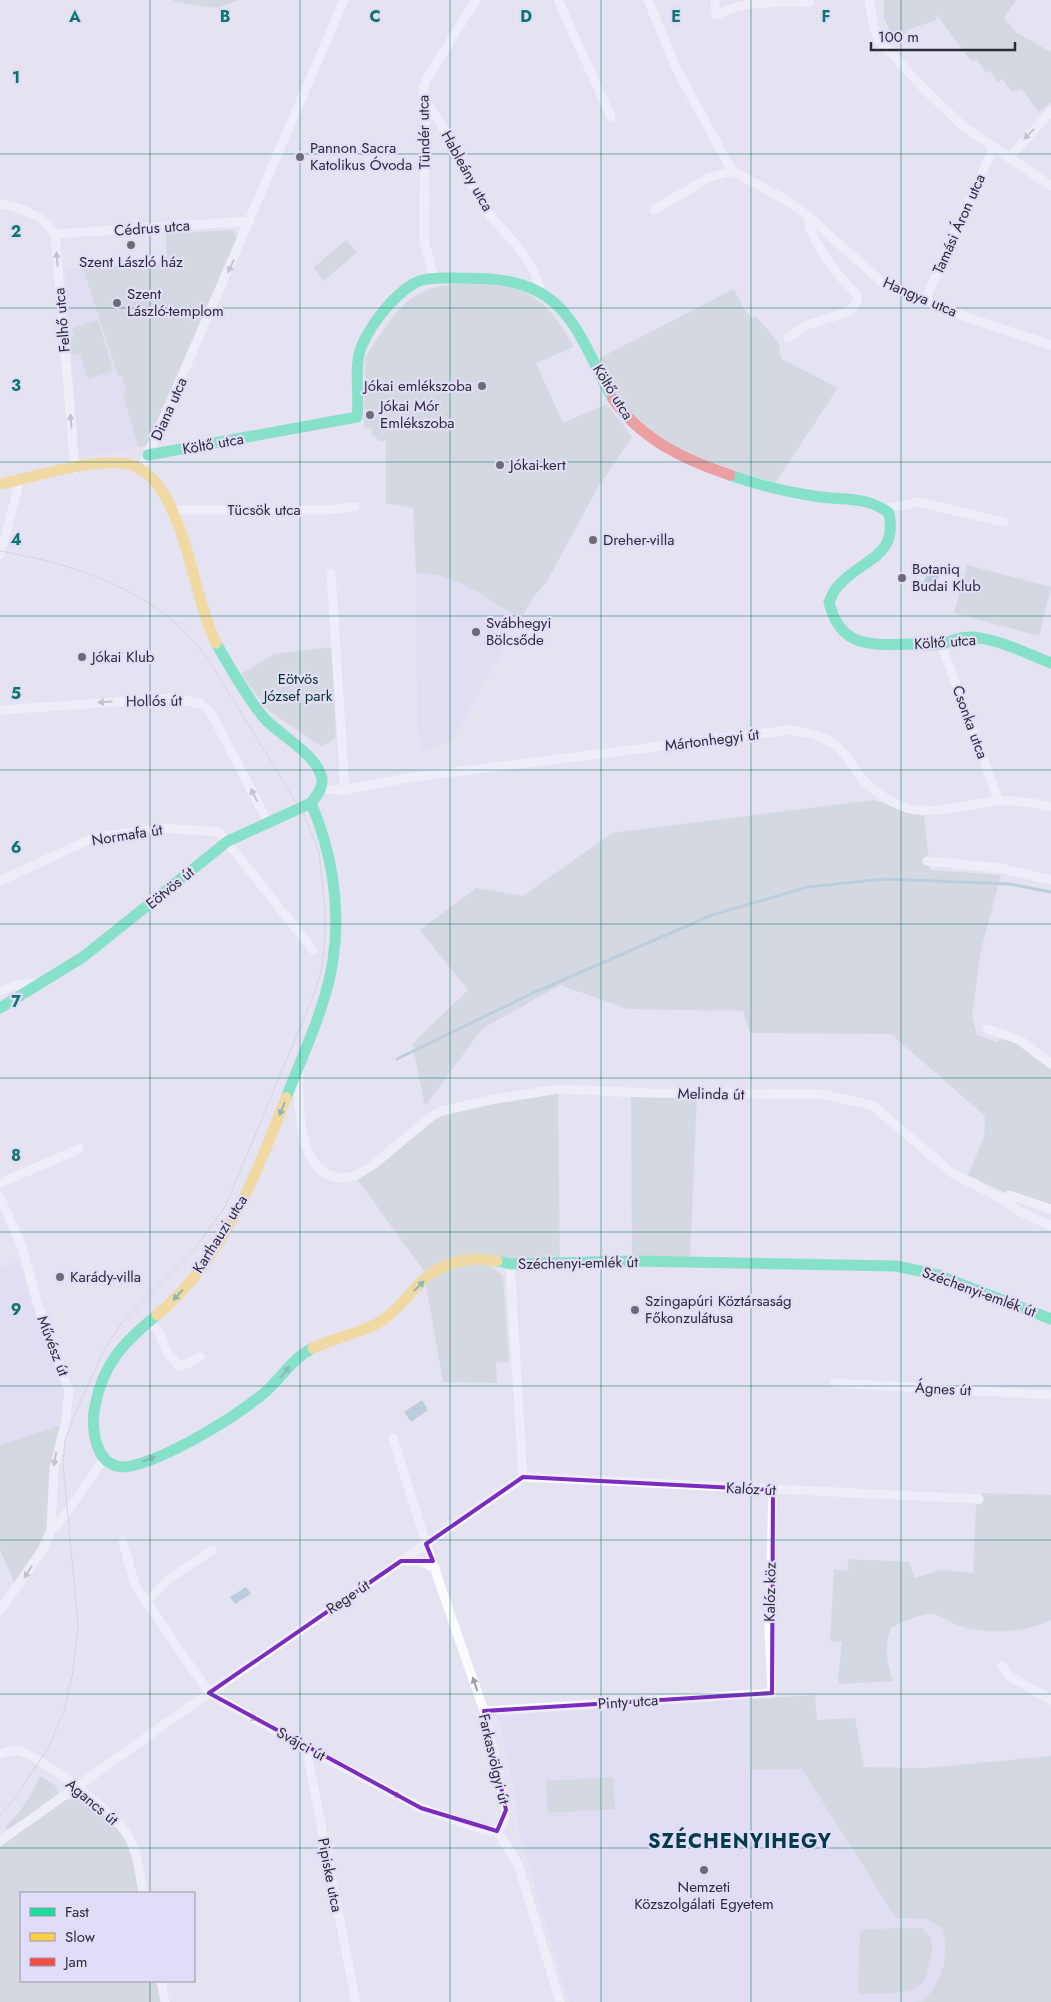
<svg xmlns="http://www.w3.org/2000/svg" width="1051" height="2002" font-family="Jost,sans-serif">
	<rect width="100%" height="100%" fill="#e5e2f2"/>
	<path fill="#dcd7f1" d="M83,268L117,377L122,376L127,392L123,394L137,444L135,448L79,458L65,269Z
		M434,572L453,578L520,619L453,739L422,753L417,729L416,573Z
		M18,1261L65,1390L62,1425L0,1445V1267Z
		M751,1699V1770L802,1769L950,1902L962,2002H569L521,1839L514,1789L498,1716Z"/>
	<path fill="#becfcc" d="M173,0H239L216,8L174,2Z
		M884,0H1016L1004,18L1017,33L1051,52V102L1039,112L1021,89L1012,92L1002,79L998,83L990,71L987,73L977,60L971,61L937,15L936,20L910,29L895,42L884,18Z
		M228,230H233L237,238L146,446L138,447L123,394L127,392L122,376L118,377L83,268L167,261L166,234Z
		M346,240L357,252L324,281L313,268Z
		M455,284C520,284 540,287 574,347L536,363L563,423L607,404L632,437L597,489L546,583L535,595L520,619C487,599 455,572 416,573L413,508L386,503V441H380L372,435V428L364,427L365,359L369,351C395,314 405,289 455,284Z
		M734,289L746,312L751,317L756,316L780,345L779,352L782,359L838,388L775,483C729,468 664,451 631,414C617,398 608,377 600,358Z
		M98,320L113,371L88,379L80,354L72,355L70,338L75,337L72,328Z
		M967,565L1051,587L1039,636L954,613Z
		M332,647L336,737L322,747L269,711L241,674L274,654Z
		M874,800L924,816L930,870L1001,875L981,950L972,1016L977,1035L997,1042L1003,1038L1012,1041L1051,1070V1209L1012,1196L968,1175L984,1137L985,1116L891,1034L750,1033L743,1011L628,1009L560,985L482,1029L425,1106L412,1044L468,990L420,930L476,888L523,896L612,833Z
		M558,1089L560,1263L497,1260L423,1270L355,1176L432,1116Z
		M631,1092L697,1094L690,1262L632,1261Z
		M487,1263L503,1276L509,1362L496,1363L497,1383L443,1382L426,1285C444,1268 463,1264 487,1263Z
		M62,1425L48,1526L38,1547L15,1584L0,1550V1445Z
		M982,1493L1051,1495V1620C1024,1633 989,1635 960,1626C951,1623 941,1615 931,1614C922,1613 899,1623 891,1628C884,1650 886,1659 893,1681L840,1684L838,1680L842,1642L830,1641L834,1569L849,1571L847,1559L909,1562L915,1578L941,1570L973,1573L976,1505L982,1504Z
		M815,1695L817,1720L855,1718L864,1767L925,1768L1051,1756V2002H916L924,2001C943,1978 949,1959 943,1929L926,1919L896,1918L802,1769L751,1770V1699Z
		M40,1776L56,1786L58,1794L8,1832L5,1827C21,1813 31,1796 40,1776Z
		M613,1777L615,1809L548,1813L546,1781Z
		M63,1799L88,1801L114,1824L129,1843L139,1893H21V1981H158L162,2002H0V1847Z
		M922,1928C940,1943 930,1959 925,1980C914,1997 880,1993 862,1994L858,1992L860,1932L864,1929Z"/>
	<path fill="#8ab5c4" d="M931,564L942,568L934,589L923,584Z
		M422,1400L428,1410L411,1422L404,1412Z
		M246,1587L251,1594L235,1604L230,1597Z"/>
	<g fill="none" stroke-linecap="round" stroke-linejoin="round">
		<path stroke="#8ab5c4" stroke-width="3" d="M397,1059L533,993L712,915L808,887L884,879L1010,884L1051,892"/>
		<path stroke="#fbfbfd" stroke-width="9" d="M558,0L611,117
			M648,0L676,68L732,171L784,199L808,216L884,284L966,317L1051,345
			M715,0L716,15C745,0 776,3 809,2V0
			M869,0L874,27L880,41L924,89L964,127L1051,186
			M425,101C436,117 447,133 456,150C467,169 472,191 485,209C504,234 535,258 540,291
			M1008,159L1051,111
			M0,204C21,208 43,214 55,234L75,469
			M654,210L710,177L732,171
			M55,234L250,221
			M434,278L424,240L425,101L423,90L427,78L476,0
			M925,300L993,149
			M788,338L807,325L848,312L853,308L858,298C855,291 848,286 843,280C831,266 807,233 808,216
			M140,469L154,441L344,0
			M885,509L918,502L1004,522
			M172,510H327L355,507
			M0,555L17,492L18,481
			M331,573L345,790
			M941,644L999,801
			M0,710L175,698L201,704L210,711L268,822
			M320,789L345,790L406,778L789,730C803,732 816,734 829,741C845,749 852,767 863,780C875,793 888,801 904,807C931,817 971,803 998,801C1015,800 1035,803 1051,807
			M927,861L999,868L1051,880
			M0,881L93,838L163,828L219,832L313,950
			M0,991L20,984L39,983
			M987,1029L1020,1040L1051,1064
			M299,1071C298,1109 297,1190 355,1176L373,1165L432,1116L442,1111L490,1100L558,1089L646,1093L820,1094L872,1105L952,1173L1003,1199L1019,1211L1051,1226
			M0,1183L79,1149
			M0,1197L22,1247L39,1309L69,1391L65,1424L54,1468L51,1530
			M1003,1199L1009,1195L1051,1209
			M510,1264L523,1477
			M150,1321L160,1333L166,1350L178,1366L184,1365L200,1357
			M835,1383L1051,1395
			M393,1438L426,1544L484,1711L506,1810L504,1821L497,1831
			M523,1477L979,1499
			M123,1542L135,1585L209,1693L306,1748L421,1808L483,1830L497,1831
			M401,1561H420L436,1569
			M146,1602L171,1577L212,1550
			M0,1611L43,1549L51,1530L59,1523L104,1459
			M1002,1666L1011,1677L1051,1700
			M484,1711L772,1693L769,1630L773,1490
			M306,1748L356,2002
			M0,1754C6,1751 12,1750 19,1751C43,1757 118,1815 129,1838C138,1854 140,1875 143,1893
			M497,1831L518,1864L560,2002
			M0,1841L209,1693L523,1477
			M161,1981L165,2002"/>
		<path stroke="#16e098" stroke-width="11" d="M148,455L357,417C360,394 353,366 362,345C372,323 392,297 413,284C425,277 440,278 453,278C491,278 528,278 557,305C583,330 595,369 613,399
			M730,475C758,485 786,492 814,496C841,501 866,495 889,513C898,558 863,558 839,585C834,589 832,596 829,602C840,648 870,645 910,644C920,644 931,646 941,644C951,642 960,636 971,637C999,639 1025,653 1051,663
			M0,1008L83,957L228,841L311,803C316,796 323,789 322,779C318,756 282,736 267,721C251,705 228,664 216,643
			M286,1098C303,1054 326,1007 333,960C341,907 332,852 311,803
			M497,1261L510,1264L632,1261L896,1266L938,1275L1051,1319
			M157,1315C125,1341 103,1363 95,1406C90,1429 96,1474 131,1466C170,1457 232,1419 263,1394C281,1379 292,1358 313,1348"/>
		<path stroke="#ffcf43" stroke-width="11" d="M0,484C39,476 81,461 121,463C183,466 192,599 216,643
			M157,1315C222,1261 257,1174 286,1098
			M313,1348C334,1338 358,1334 378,1323C394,1314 405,1299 417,1286C437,1264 467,1255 497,1261"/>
		<path stroke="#f24e42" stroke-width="11" d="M613,399C642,440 685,460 730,475"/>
		<path stroke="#c1c1c4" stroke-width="1" d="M0,551C79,565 159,591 208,659L304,815L319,852L325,909V935L322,968L314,994L226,1205L193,1251L123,1321L105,1348L74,1416L65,1441L63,1463L78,1625L73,1672L64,1711L48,1748L15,1798L0,1815"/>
	</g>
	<defs><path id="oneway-solid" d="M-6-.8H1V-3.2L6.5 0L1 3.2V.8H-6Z" transform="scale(1.25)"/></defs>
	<g fill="#9e9da3">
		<use href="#oneway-solid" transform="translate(1029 134) rotate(134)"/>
		<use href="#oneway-solid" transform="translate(57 259) rotate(-95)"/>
		<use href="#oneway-solid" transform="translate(231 266) rotate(114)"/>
		<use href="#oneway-solid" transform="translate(71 421) rotate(-95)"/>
		<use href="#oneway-solid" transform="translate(105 702) rotate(176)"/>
		<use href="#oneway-solid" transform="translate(254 795) rotate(-117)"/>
		<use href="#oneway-solid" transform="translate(55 1459) rotate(99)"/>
		<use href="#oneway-solid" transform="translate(28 1572) rotate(122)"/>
		<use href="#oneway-solid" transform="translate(475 1684) rotate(-109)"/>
		<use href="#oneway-solid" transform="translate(251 1717) rotate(30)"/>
		<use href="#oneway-solid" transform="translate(394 1794) rotate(27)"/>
	</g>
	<g fill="#228666">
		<use href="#oneway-solid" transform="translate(282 1109) rotate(112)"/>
		<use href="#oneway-solid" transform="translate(419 1286) rotate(-44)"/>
		<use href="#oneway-solid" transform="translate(178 1295) rotate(132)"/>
		<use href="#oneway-solid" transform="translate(285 1372) rotate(-51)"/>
		<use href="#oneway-solid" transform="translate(149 1459) rotate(-20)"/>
	</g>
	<path d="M0 0H1051V2002H0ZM523,1477L773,1490L772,1693L484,1711L506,1810L497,1831L421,1808L209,1693L401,1561H433L426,1544Z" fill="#e5e2f2" fill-opacity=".55" fill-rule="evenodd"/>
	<path fill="none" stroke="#7b2cbf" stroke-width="4" stroke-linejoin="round" d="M523,1477L773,1490L772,1693L484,1711L506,1810L497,1831L421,1808L209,1693L401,1561H433L426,1544Z"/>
	<path fill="none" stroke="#0f766e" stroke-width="1" stroke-opacity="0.55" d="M150,0V1893M300,0V2002M450,0V2002M601,0V2002M751,0V2002M901,0V2002M0,154H1051M0,308H1051M0,462H1051M0,616H1051M0,770H1051M0,924H1051M0,1078H1051M0,1232H1051M0,1386H1051M0,1540H1051M0,1694H1051M0,1848H1051M150,1981V2002"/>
	<g fill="#6d6b77" stroke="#e1dcf8" stroke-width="2">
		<circle cx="300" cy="157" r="5"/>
		<circle cx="131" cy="245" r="5"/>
		<circle cx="117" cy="303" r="5"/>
		<circle cx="482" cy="386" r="5"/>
		<circle cx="370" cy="415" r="5"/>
		<circle cx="500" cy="465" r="5"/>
		<circle cx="593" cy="540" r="5"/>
		<circle cx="902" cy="578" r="5"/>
		<circle cx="476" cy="632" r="5"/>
		<circle cx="82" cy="657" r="5"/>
		<circle cx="60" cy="1277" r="5"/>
		<circle cx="635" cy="1310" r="5"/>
		<circle cx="704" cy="1870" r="5"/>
	</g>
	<g text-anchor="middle" stroke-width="4.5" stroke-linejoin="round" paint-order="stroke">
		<g font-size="15" fill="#2d2b35" stroke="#e1dcf8">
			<text transform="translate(424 132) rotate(-91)" y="5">Tündér utca</text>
			<text transform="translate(467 171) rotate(61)" y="5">Hableány utca</text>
			<text transform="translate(959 224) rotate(-66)" y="5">Tamási Áron utca</text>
			<text transform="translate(152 228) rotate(-4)" y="5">Cédrus utca</text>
			<text transform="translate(920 297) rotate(23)" y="5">Hangya utca</text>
			<text transform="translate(62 320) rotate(-95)" y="5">Felhő utca</text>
			<text transform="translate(613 392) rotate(58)" y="5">Költő utca</text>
			<text transform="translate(169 409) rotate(-66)" y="5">Diana utca</text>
			<text transform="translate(213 444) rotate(-10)" y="5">Költő utca</text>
			<text x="264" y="515">Tücsök utca</text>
			<text transform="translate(945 642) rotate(-4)" y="5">Költő utca</text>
			<text transform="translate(154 701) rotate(-1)" y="5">Hollós út</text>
			<text transform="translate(970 722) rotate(70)" y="5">Csonka utca</text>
			<text transform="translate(712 740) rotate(-7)" y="5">Mártonhegyi út</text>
			<text transform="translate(127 835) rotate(-9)" y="5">Normafa út</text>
			<text transform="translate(170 888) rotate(-39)" y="5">Eötvös út</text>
			<text transform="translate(711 1094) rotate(1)" y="5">Melinda út</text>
			<text transform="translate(220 1234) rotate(-58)" y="5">Karthauzi utca</text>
			<text transform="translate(578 1263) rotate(-1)" y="5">Széchenyi-emlék út</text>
			<text transform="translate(979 1292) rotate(20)" y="5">Széchenyi-emlék út</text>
			<text transform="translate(53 1346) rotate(69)" y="5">Művész út</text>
			<text transform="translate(943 1389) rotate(3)" y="5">Ágnes út</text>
			<text transform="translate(751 1489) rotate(3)" y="5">Kalóz út</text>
			<text transform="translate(770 1592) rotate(-89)" y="5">Kalóz köz</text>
			<text transform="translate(348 1597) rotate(-34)" y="5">Rege út</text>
			<text transform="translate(628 1702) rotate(-4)" y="5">Pinty utca</text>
			<text transform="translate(301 1744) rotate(29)" y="5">Svájci út</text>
			<text transform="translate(494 1759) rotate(77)" y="5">Farkasvölgyi út</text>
			<text transform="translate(92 1802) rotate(40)" y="5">Agancs út</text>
			<text transform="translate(330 1875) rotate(79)" y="5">Pipiske utca</text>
		</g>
		<g font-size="15" fill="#2d2b35" stroke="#e1dcf8" text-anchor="start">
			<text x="310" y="153">Pannon Sacra<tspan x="310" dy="17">Katolikus Óvoda</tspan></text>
			<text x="131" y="267" text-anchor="middle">Szent László ház</text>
			<text x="127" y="299">Szent<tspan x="127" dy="17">László-templom</tspan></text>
			<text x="472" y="391" text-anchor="end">Jókai emlékszoba</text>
			<text x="380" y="411">Jókai Mór<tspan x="380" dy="17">Emlékszoba</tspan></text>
			<text x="510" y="470">Jókai-kert</text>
			<text x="603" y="545">Dreher-villa</text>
			<text x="912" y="574">Botaniq<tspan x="912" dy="17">Budai Klub</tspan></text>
			<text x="486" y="628">Svábhegyi<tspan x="486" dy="17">Bölcsőde</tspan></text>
			<text x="92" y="662">Jókai Klub</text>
			<text x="70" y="1282">Karády-villa</text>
			<text x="645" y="1306">Szingapúri Köztársaság<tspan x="645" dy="17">Főkonzulátusa</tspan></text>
			<text x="704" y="1892" text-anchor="middle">Nemzeti<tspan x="704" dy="17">Közszolgálati Egyetem</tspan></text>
		</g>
		<g font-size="15" fill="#063422" stroke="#e1dcf8">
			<text x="298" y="684">Eötvös<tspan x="298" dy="17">József park</tspan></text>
		</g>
		<g font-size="20" font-weight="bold" letter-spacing="1" fill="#003c49" stroke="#e1dcf8">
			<text x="740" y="1848">SZÉCHENYIHEGY</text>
		</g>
	</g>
	<g font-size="16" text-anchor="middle" font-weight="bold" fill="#0f766e" stroke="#e1dcf8" stroke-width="4.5" stroke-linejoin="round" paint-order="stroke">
		<text x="75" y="22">A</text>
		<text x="225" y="22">B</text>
		<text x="375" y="22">C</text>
		<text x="526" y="22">D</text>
		<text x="676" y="22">E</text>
		<text x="826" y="22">F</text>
		<text x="16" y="83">1</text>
		<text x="16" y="237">2</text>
		<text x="16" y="391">3</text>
		<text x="16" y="545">4</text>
		<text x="16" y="699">5</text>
		<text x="16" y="853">6</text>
		<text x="16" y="1007">7</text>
		<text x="16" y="1161">8</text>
		<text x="16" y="1315">9</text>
	</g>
	<rect x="20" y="1892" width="175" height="90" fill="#e1dcf8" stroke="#9995aa"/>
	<rect x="30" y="1908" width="25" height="8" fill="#16e098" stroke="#9995aa"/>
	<text x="65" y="1917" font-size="15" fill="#2d2b35">Fast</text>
	<rect x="30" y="1933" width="25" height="8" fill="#ffcf43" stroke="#9995aa"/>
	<text x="65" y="1942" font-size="15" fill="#2d2b35">Slow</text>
	<rect x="30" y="1958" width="25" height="8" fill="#f24e42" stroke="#9995aa"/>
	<text x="65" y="1967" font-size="15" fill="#2d2b35">Jam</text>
	<path d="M871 42v8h144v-8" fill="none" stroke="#2d2b35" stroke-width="2.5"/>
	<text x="878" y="42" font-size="15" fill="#2d2b35" stroke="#e1dcf8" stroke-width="4" paint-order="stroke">100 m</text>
</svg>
